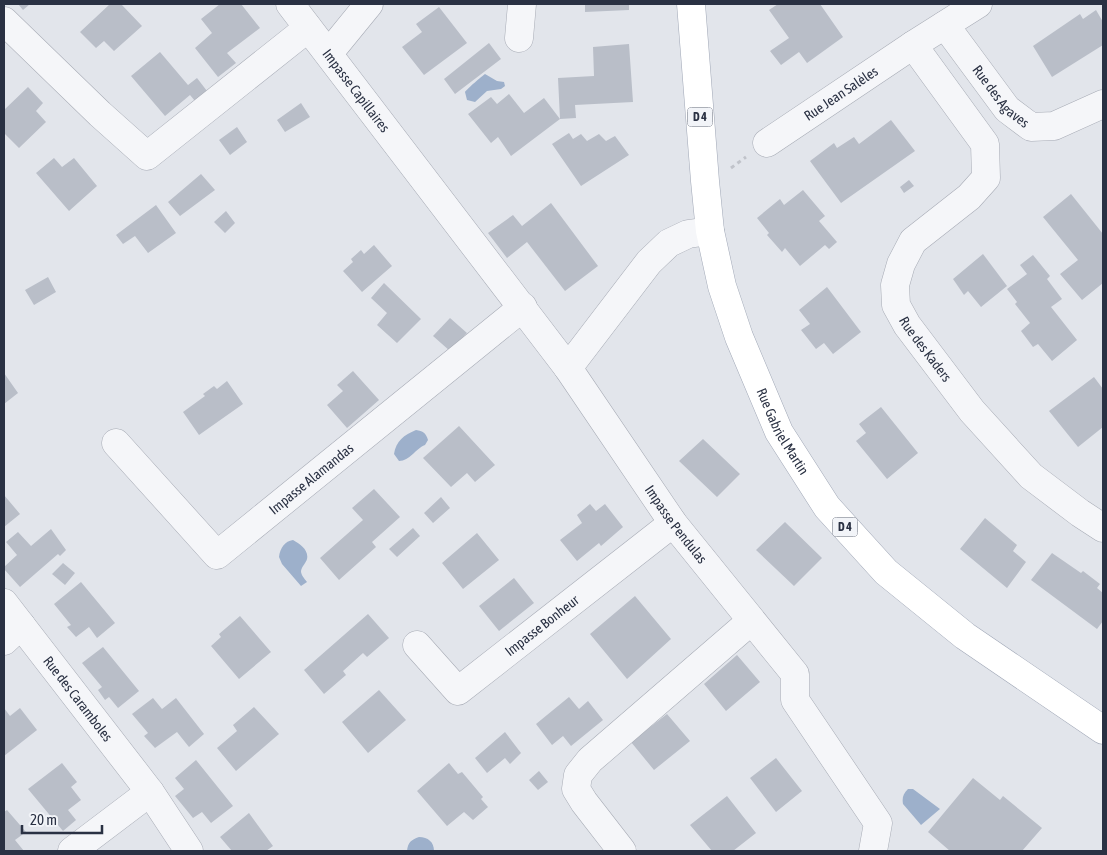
<svg xmlns="http://www.w3.org/2000/svg" width="1107" height="855" font-family="'Asap Condensed',sans-serif">
	<rect width="100%" height="100%" fill="#e2e5eb"/>
	<path fill="#9db0cb" d="M485,74L497,81L504,82L505,86L501,89L487,91L475,102L467,100L465,92C467,89 482,76 485,74Z
		M416,430C423,431 426,433 428,440L425,445C415,449 410,461 399,461L394,454C396,441 404,435 416,430Z
		M293,540C300,544 309,550 307,559C306,563 302,566 301,571C301,575 304,578 307,582L301,586L282,564L279,557C280,548 285,541 293,540Z
		M908,789H913L940,809L921,825L903,804C902,798 903,794 908,789Z
		M419,837C428,837 434,842 434,851H407C408,842 411,840 419,837Z"/>
	<path fill="#b9bec8" d="M18,4H30L23,10Z
		M110,4H121L142,26L114,51L104,41L96,48L80,32Z
		M220,4H241L260,28L227,53L236,63L218,77L195,48L212,33L201,19Z
		M585,4H629V10L585,12Z
		M778,4H820L843,37L807,63L799,52L781,65L770,51L789,38L769,10Z
		M439,7L467,43L424,75L402,47L422,32L416,24Z
		M1096,10L1103,22V45L1052,77L1033,46L1080,14L1083,19Z
		M489,43L501,59L455,94L444,79Z
		M629,44L633,102L575,105L576,118L560,119L511,156L498,137L491,143L468,114L491,97L497,104L509,94L524,113L544,98L560,119L558,78L594,76L593,47Z
		M160,52L188,85L197,78L207,91L195,101L190,95L165,116L131,76Z
		M28,87L43,103L36,111L46,122L19,148L4,133V110Z
		M301,103L310,117L285,132L277,120Z
		M891,120L915,151L841,203L810,161L834,143L837,148L854,137L859,144Z
		M237,127L247,142L230,155L219,140Z
		M569,133L573,139L581,134L587,141L599,134L606,141L615,136L629,155L581,186L552,144Z
		M54,158L62,167L74,158L97,186L69,211L36,173Z
		M201,174L215,190L180,216L168,202Z
		M909,180L914,186L904,193L900,187Z
		M803,190L825,216L819,221L837,242L829,249L825,245L800,266L785,248L782,252L767,235L769,233L757,218L780,199L784,205Z
		M1071,194L1103,234V283L1082,300L1060,274L1078,260L1043,217Z
		M551,203L598,266L565,291L527,242L507,258L488,233L513,215L522,226Z
		M156,205L176,233L148,253L135,236L123,244L116,235Z
		M226,211L235,223L225,233L214,222Z
		M374,245L392,266L362,292L343,271L353,262L351,259L361,250L364,254Z
		M983,254L1007,286L981,307L968,291L964,295L953,279Z
		M1033,255L1050,276L1047,279L1062,299L1051,307L1077,340L1052,361L1038,344L1033,347L1021,331L1030,323L1015,304L1017,302L1007,289L1027,274L1020,265Z
		M48,277L56,292L34,305L25,290Z
		M384,283L421,319L397,343L377,325L387,313L371,298Z
		M827,287L861,332L833,354L824,343L816,349L801,330L810,324L799,310Z
		M450,318L467,333L450,351L433,336Z
		M353,371L379,400L347,428L327,405L343,391L337,385Z
		M4,373L18,393L4,404Z
		M1094,377L1103,389V427L1078,447L1049,411Z
		M227,381L243,404L199,435L183,412L205,396L203,394L214,386L217,389Z
		M881,407L918,453L887,479L856,441L866,433L859,424Z
		M459,426L495,465L475,482L467,473L451,487L423,458Z
		M703,439L740,474L717,497L679,461Z
		M374,489L400,517L372,542L376,547L339,580L320,558L363,520L352,508Z
		M4,495L20,514L4,527Z
		M441,497L450,508L433,523L424,513Z
		M590,504L596,511L605,504L623,527L601,546L599,543L577,561L560,540L582,523L577,515Z
		M985,518L1017,545L1013,551L1026,562L1007,588L960,549Z
		M785,522L822,558L794,586L756,550Z
		M413,528L420,536L397,557L389,549Z
		M51,529L66,550L60,556L58,554L20,587L4,569V567L17,555L6,542L18,532L31,546Z
		M477,533L499,560L463,589L442,563Z
		M1052,553L1081,573L1083,571L1100,584L1097,588L1103,593V621L1097,629L1031,580Z
		M63,563L75,573L65,585L52,574Z
		M514,578L534,603L499,631L479,606Z
		M81,582L115,623L97,638L89,627L76,637L67,627L71,625L54,604Z
		M635,596L671,639L627,679L590,634Z
		M368,614L389,638L367,657L363,653L343,671L346,675L324,694L304,670Z
		M240,616L271,652L239,679L211,646L221,637L219,634Z
		M103,647L139,691L118,708L109,697L105,700L98,690L102,687L82,663Z
		M737,655L760,682L726,711L704,684Z
		M379,690L406,720L368,753L342,722Z
		M569,697L579,709L588,701L603,720L571,746L563,736L552,745L536,724Z
		M153,698L162,709L176,698L204,734L189,747L177,732L155,748L144,736L148,733L132,714Z
		M254,707L279,734L236,771L217,748L237,731L233,725Z
		M4,708L10,716L20,708L37,730L4,756Z
		M667,714L690,741L654,770L631,742Z
		M505,732L521,753L510,764L505,758L487,773L475,758Z
		M776,758L802,791L776,812L750,778Z
		M196,760L233,806L211,823L202,812L193,818L175,796L184,789L175,778Z
		M62,763L77,782L71,787L81,800L68,810L76,820L63,831L28,789Z
		M449,763L458,774L462,772L483,797L481,799L488,807L473,820L464,812L447,826L417,791Z
		M539,771L548,782L538,790L529,780Z
		M973,778L1000,800L1003,796L1042,828L1022,851H950L928,832Z
		M727,796L756,833L733,851H712L690,825Z
		M7,810L26,832L15,840L24,851H4V812Z
		M249,813L273,846L266,851H232L220,837Z"/>
	<g fill="none" stroke-linecap="round" stroke-linejoin="round">
		<g stroke="#a7abb5" stroke-width="29">
			<g id="minor">
				<path id="s1" d="M290,4L568,368L673,523L795,674V700L878,823L873,851"/>
				<path d="M4,21L100,114L147,156L308,28"/>
				<path id="s2" d="M945,25L1007,109L1031,127L1054,126L1103,104"/>
				<path d="M519,38L522,4"/>
				<path id="s3" d="M913,45L985,144L986,178L969,197L913,241L901,264L895,285L896,305L907,325L972,411L1031,476L1080,513L1103,528"/>
				<path d="M329,53L369,4"/>
				<path id="s4" d="M767,143L913,45L978,4"/>
				<path d="M568,368L649,262L669,243L688,234L710,231"/>
				<path id="s5" d="M116,443L217,555L523,307"/>
				<path id="s6" d="M4,603L150,792L189,851"/>
				<path d="M4,641L21,625"/>
				<path id="s7" d="M417,645L458,691L673,523"/>
				<path d="M72,851L150,792"/>
				<path d="M622,851L584,802L576,789L578,775L590,760L751,621"/>
			</g>
		</g>
		<g stroke="#a1a8b7" stroke-width="29">
			<g id="major">
				<path id="s8" d="M691,4L705,181L710,231L722,286L739,337L779,432L827,507L886,572L965,636L1103,730"/>
			</g>
		</g>
		<path stroke="#c0c3ca" stroke-width="3" stroke-dasharray="4 4" stroke-linecap="butt" d="M731,168L746,157"/>
		<use href="#minor" stroke="#f5f6f9" stroke-width="28"/>
		<use href="#major" stroke="#fff" stroke-width="28"/>
	</g>
	<g text-anchor="middle" stroke-width="4.5" stroke-linejoin="round" paint-order="stroke">
		<g fill="#f2f4f8" stroke="#666c79" stroke-width="1">
			<rect x="687.5" y="107.5" width="25" height="19" rx="4"/>
			<rect x="832.5" y="517.5" width="25" height="19" rx="4"/>
		</g>
		<g font-size="12" font-weight="bold" fill="#2a3143">
			<text x="700" y="121">D 4</text>
			<text x="845" y="531">D 4</text>
		</g>
		<g font-size="14" fill="#2a3143" stroke="#f2f4f8">
			<text dy="5" stroke="none"><textPath href="#s1" startOffset="109">Impasse Capillaires</textPath></text>
			<text dy="5" stroke="none"><textPath href="#s4" startOffset="89">Rue Jean Salèles</textPath></text>
			<text dy="5" stroke="none"><textPath href="#s2" startOffset="91">Rue des Agaves</textPath></text>
			<text dy="5" stroke="none"><textPath href="#s3" startOffset="374">Rue des Kaders</textPath></text>
			<text dy="5" stroke="none"><textPath href="#s8" startOffset="442">Rue Gabriel Martin</textPath></text>
			<text dy="5" stroke="none"><textPath href="#s5" startOffset="272">Impasse Alamandas</textPath></text>
			<text dy="5" stroke="none"><textPath href="#s1" startOffset="648">Impasse Pendulas</textPath></text>
			<text dy="5" stroke="none"><textPath href="#s7" startOffset="168">Impasse Bonheur</textPath></text>
			<text dy="5" stroke="none"><textPath href="#s6" startOffset="121">Rue des Caramboles</textPath></text>
		</g>
	</g>
	<rect width="1107" height="855" fill="none" stroke="#2a3143" stroke-width="10"/>
	<path d="M22 825v8h80v-8" fill="none" stroke="#2a3143" stroke-width="2.5"/>
	<text x="30" y="825" font-size="15" fill="#2a3143" stroke="#f2f4f8" stroke-width="4" paint-order="stroke">20 m</text>
</svg>
